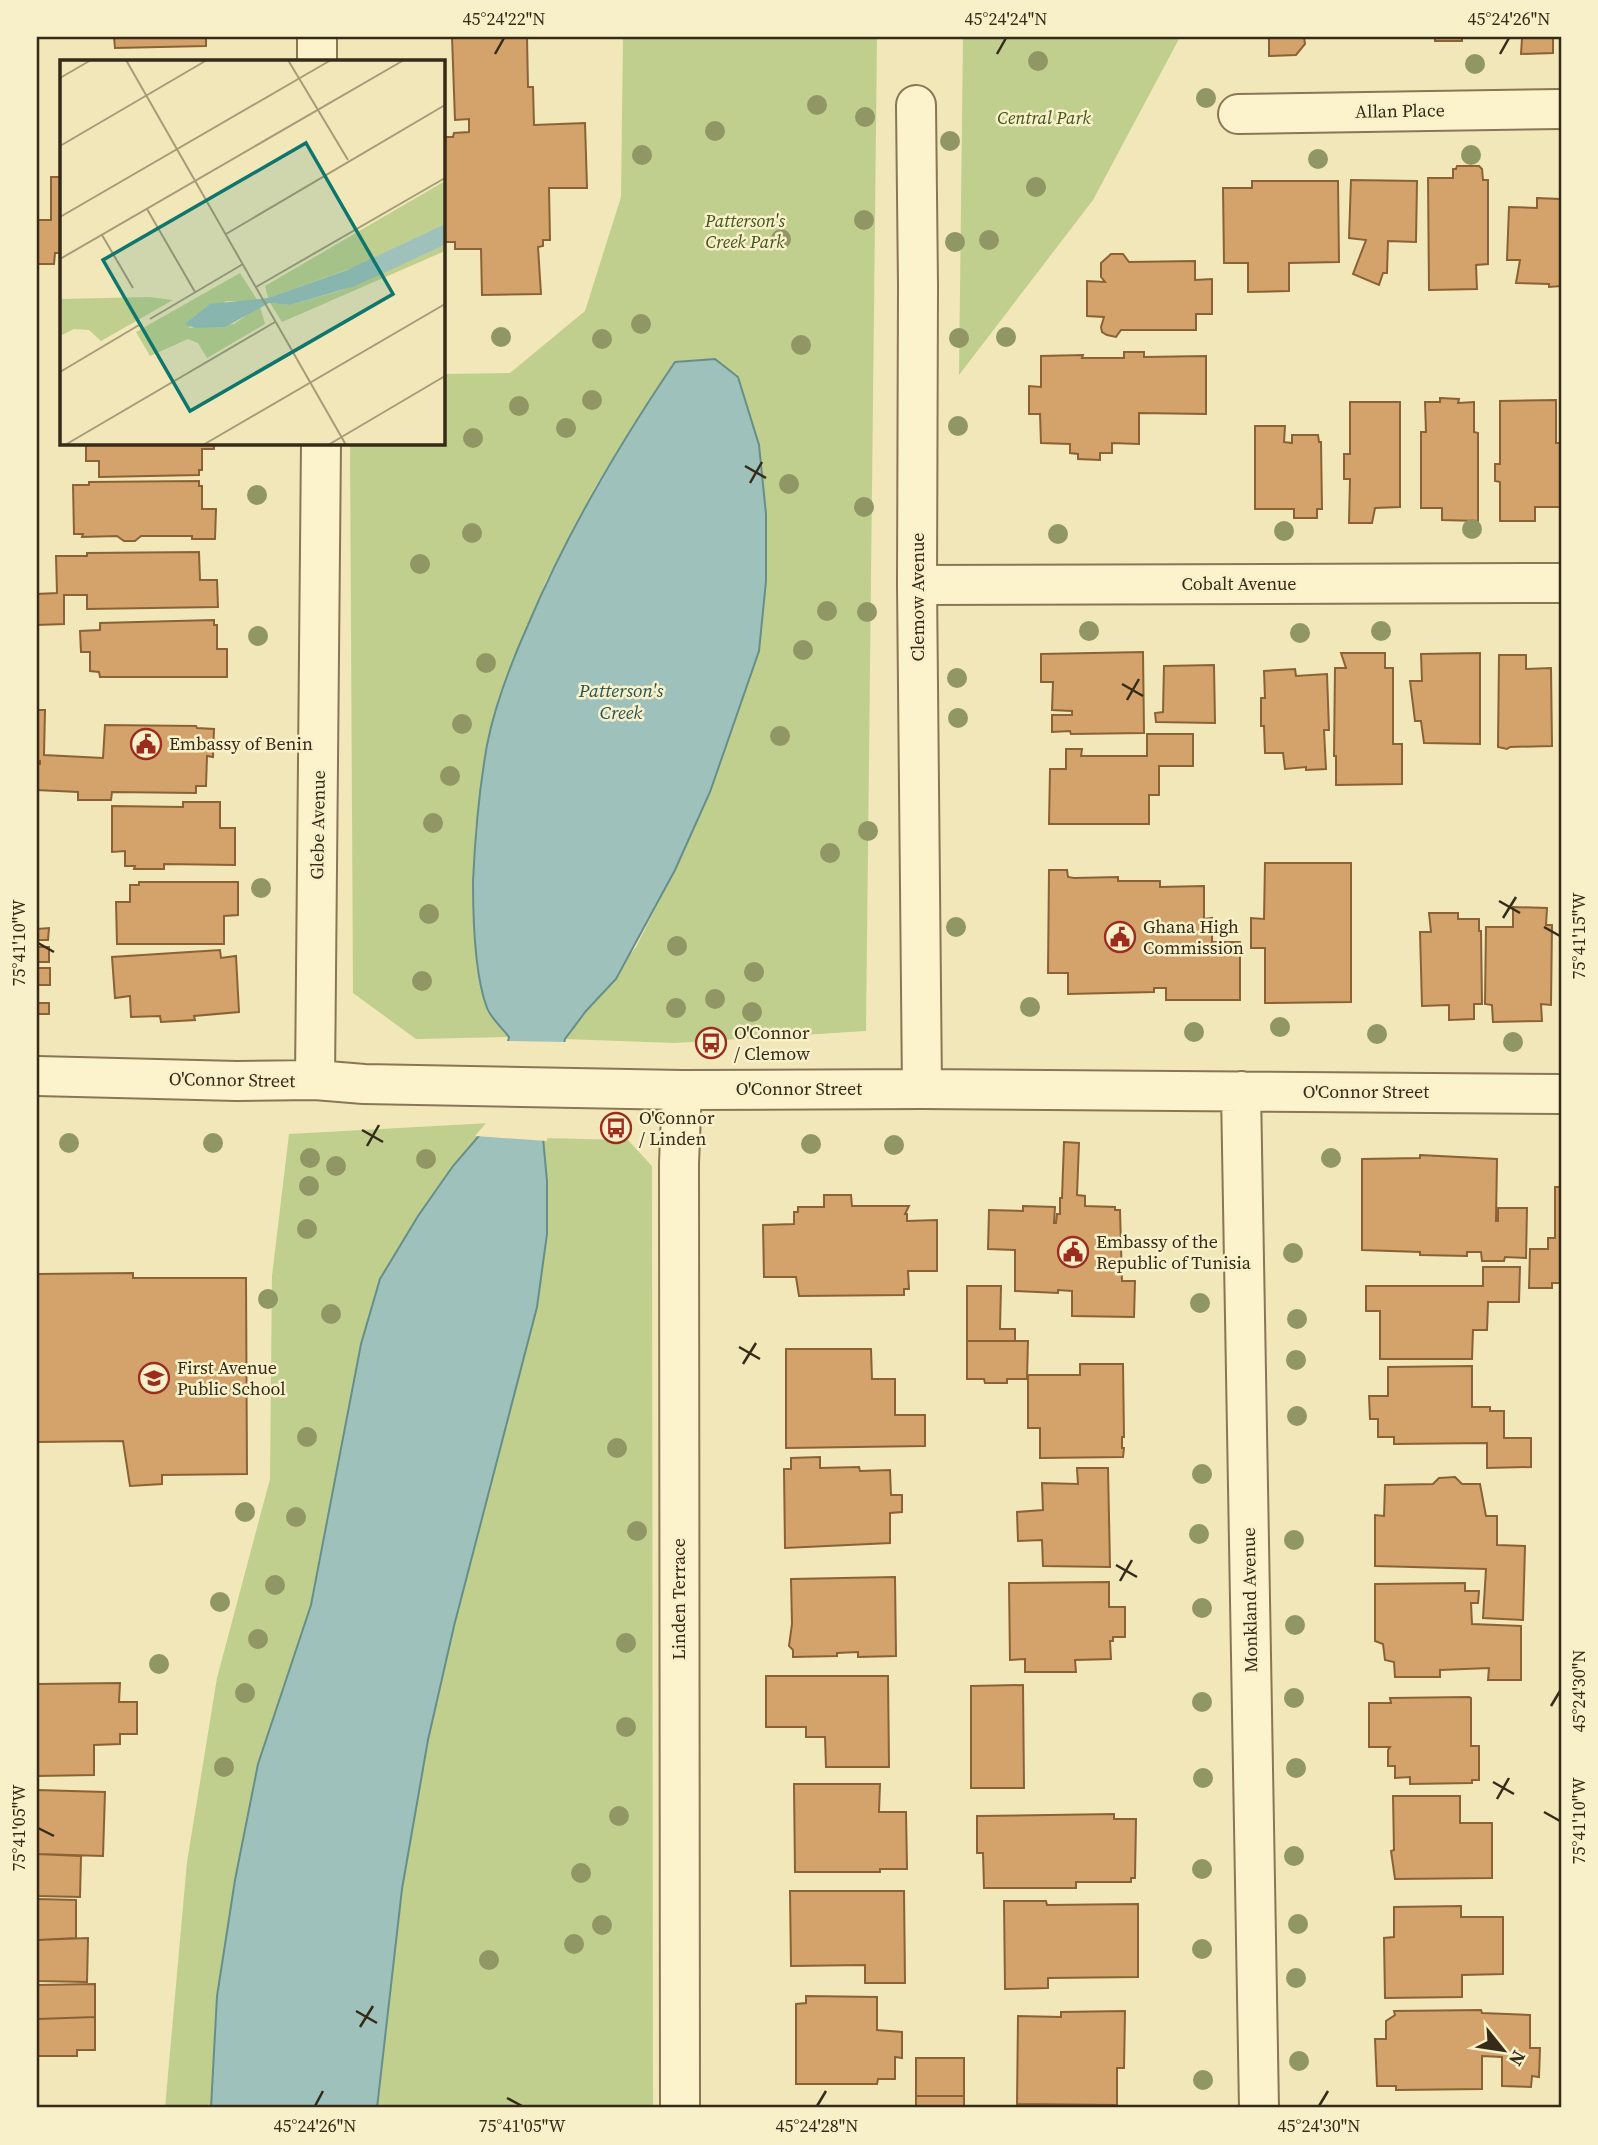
<svg xmlns="http://www.w3.org/2000/svg" width="1598" height="2145" font-family="'Source Serif 4',serif">
	<rect width="100%" height="100%" fill="#f1e7b9"/>
	<path fill="#c0cf8d" d="M623,37H877L866,1031L674,1043L565,1039L636,947L675,870L710,792L759,651L766,581V513L759,445L634,423L594,489L545,583L488,743L475,830L473,909L478,965L487,1009L509,1037L416,1039L353,993L350,443H443V374L510,373L585,311L621,197Z
		M963,37H1180L1093,200L959,375Z
		M490,1123L453,1166L418,1216L380,1279L361,1344L311,1605L258,1764L235,1880L217,1996L211,2108H165L187,1862L217,1678L270,1479L272,1276L289,1134Z
		M543,1138L628,1140L652,1166L653,2108H377L402,1889L428,1740L454,1626L537,1307L547,1234V1181Z"/>
	<path fill="#9ec1bb" stroke="#668f89" stroke-width="2" d="M715,359L738,377L759,445L766,514V581L759,651L710,792L675,870L616,979L586,1011L565,1039L543,1138L547,1181V1234L537,1307L454,1626L428,1740L402,1889L377,2108H211L217,1996L235,1880L258,1764L311,1605L361,1344L380,1279L418,1216L453,1166L490,1123L509,1037C502,1028 491,1018 487,1008C475,976 473,916 473,882C475,836 479,790 487,745C495,704 511,663 528,625C567,532 618,446 675,362Z"/>
	<path fill="#f1e7b9" d="M504,1041L567,1042L547,1141L475,1136L487,1122Z"/>
	<path fill="#d3a36b" stroke="#8a6236" stroke-width="2" d="M114,37H206V46L115,48Z
		M452,37H527L528,87H533L534,125L585,123L587,188H549L550,240H543V246L538,247L541,294L482,295L481,249H455V242H444L443,137H453L454,133L469,132V119L455,120Z
		M1269,37H1304L1305,44L1296,55L1269,56Z
		M1435,37H1462V41H1435Z
		M1502,37H1553V53L1521,54L1522,38Z
		M1457,166H1479L1482,169L1483,180H1488V264L1476,265L1477,289L1429,290L1428,178H1453V169H1456Z
		M51,177H61V253H55L54,264H37V220H51Z
		M1351,180L1417,181L1416,242L1388,241L1387,273H1383L1379,285L1353,274L1366,240L1349,238Z
		M1252,181H1338L1339,262L1289,263V291L1248,292V263H1224L1223,188H1252Z
		M1537,198L1560,199L1561,286L1549,287V284L1516,283L1520,260H1507L1509,207L1537,208Z
		M1111,254H1123L1129,262L1195,261V280L1212,279V314H1196V330H1121L1116,337L1107,335L1102,332L1101,327L1104,317L1087,316V281L1105,282L1101,277V263Z
		M1124,352H1144V357L1206,356V414L1139,413V444L1112,443V453H1100V460L1078,459V454L1070,453V444L1041,443L1040,414H1029V386L1041,387V356L1083,355L1082,358H1124Z
		M1440,398L1459,399L1458,403L1474,402V432L1478,433V521L1442,520V508H1421V432H1426L1425,402H1440Z
		M1556,400V443H1560L1561,507H1535V521H1500V482L1495,481V464H1500V401Z
		M1350,402H1400V507L1375,508L1372,523H1349L1350,479H1344V454H1350Z
		M1255,426H1285L1284,442L1292,443V435H1318L1319,442H1321L1322,509H1317V518H1294V509H1255Z
		M86,443H214V449H202V470H199V475L99,477V461H86Z
		M199,481V486H202V509H216L215,539H192V536H141L135,541H124L117,536L82,537L83,534H74L73,485H89V482Z
		M199,552L200,580H217L218,607L87,609V595H64V624L37,625V594L57,593L56,556H87V553Z
		M214,620V625H217V649H227V677H100L99,672L90,671V652H81L80,631L100,630V623Z
		M1143,652L1144,733L1071,734L1070,731L1052,732V715H1072V711L1052,710L1053,682H1041V654Z
		M1341,653H1385V668H1393V744H1402V784L1336,785V756H1334L1335,668H1346Z
		M1480,653V744L1424,743L1421,721H1415L1410,681H1422L1421,654Z
		M1499,655H1526V669L1551,668L1552,746L1510,747L1507,749L1498,747Z
		M1214,665L1215,723L1156,722L1155,713L1163,712L1164,666Z
		M1295,669L1296,676L1327,674L1329,730H1324L1326,769L1306,770V767L1285,769L1283,753H1265L1264,726H1261V698H1265L1264,671Z
		M37,710H45L44,755L103,758L105,725L196,726L197,728L214,729L213,757L207,756L206,786H196V793L112,792L111,800H78V792L37,790V764H40V761H37Z
		M1147,734H1193V766H1159V795H1149V824H1049L1050,769H1066V749H1082L1081,756H1147Z
		M183,802H220V828H235V865L164,864V869H134L135,866H125V851L112,852V806L183,807Z
		M1265,863H1351V1002L1265,1003V948H1251V918L1264,919Z
		M1049,870H1067L1068,877L1074,878L1118,877V881H1160V887L1204,886V919L1212,918V942H1240V1000H1166V988H1154V992L1068,994V973H1048Z
		M139,882H238V915L224,916V944H117L116,902H130V885H139Z
		M1513,907L1547,908L1546,925H1552L1551,1005L1541,1004L1542,1021L1493,1022L1492,1005L1485,1004L1486,927H1513Z
		M1429,913H1458V919H1479V931H1481L1482,1004H1474V1019L1449,1020V1005L1422,1006L1420,932H1431Z
		M37,924V929L49,928L48,940H37L38,947H49V962H38V968H50V985H37V1003H49V1014H37Z
		M220,950L221,958L236,956L239,1012L194,1016L195,1020L161,1022L160,1016L131,1017L130,996L115,998L112,957Z
		M1064,1142L1079,1143L1077,1195L1085,1196V1206L1115,1207V1210H1120L1122,1281H1135L1134,1317L1072,1316V1291L1058,1290V1293L1015,1291V1250L988,1249L989,1210L1023,1211V1206L1055,1207L1054,1223H1056L1057,1214H1060V1198H1062Z
		M1420,1155L1497,1159L1496,1221H1498V1208H1527L1526,1258L1505,1257L1504,1261H1482L1481,1252H1467V1256L1420,1255V1252L1362,1250V1159L1420,1158Z
		M1555,1187H1561V1283H1552V1288H1529L1530,1249H1548V1238H1555Z
		M824,1195H851L852,1206H909L905,1214H907V1221L937,1220V1271H908L909,1289H904V1295L799,1296L796,1277H764L763,1225L794,1224V1212H798V1207H824Z
		M1483,1267H1520L1519,1302H1488L1487,1330H1473L1472,1359H1380V1311H1366V1286H1483Z
		M133,1273V1278H246L247,1474L162,1475V1484L130,1486L123,1441L37,1442V1274Z
		M967,1286H1001L1000,1329H1015V1341H967Z
		M967,1341H1028L1027,1379H1007V1383H985L984,1379H967Z
		M786,1349H871L872,1379H895V1415H925V1446L786,1448Z
		M1080,1364H1123L1124,1437H1122V1448H1124L1123,1457L1040,1458V1428H1028V1375H1080Z
		M1472,1366V1407H1490V1411H1504V1438H1531V1467L1487,1468V1443L1394,1444V1437H1378V1419H1370L1369,1396H1388V1367Z
		M820,1457V1468L859,1467L860,1471L890,1470L891,1495H902V1512L890,1513V1543L785,1548L784,1469H791V1458Z
		M1077,1468H1108L1110,1567L1043,1566L1042,1540L1018,1541L1017,1512L1043,1510L1042,1483L1078,1484Z
		M1455,1477L1462,1484H1480L1486,1516H1497V1545L1525,1546L1523,1620L1483,1618L1486,1569L1375,1566V1515L1384,1516L1385,1485L1433,1484L1439,1478Z
		M895,1577L896,1656L858,1657V1652L837,1653V1656L793,1657V1650L789,1646L792,1624L791,1579Z
		M1109,1582V1607H1125V1637H1113V1641H1110L1111,1659L1075,1660L1076,1672H1025V1659L1010,1660L1009,1583Z
		M1465,1583V1591H1479L1478,1603H1471L1472,1624L1521,1626V1680H1488L1489,1668L1440,1670V1677H1395L1394,1662L1385,1660L1383,1644L1375,1641V1584Z
		M766,1676H888L889,1767H826L825,1737H806V1727H766Z
		M120,1683L119,1702H137V1734H120V1744L94,1745V1775L37,1776V1684Z
		M1023,1685L1024,1788H971V1686Z
		M1469,1697L1471,1698V1746H1479V1780H1472V1783L1410,1784V1777L1395,1778V1766H1388V1750L1390,1747H1369V1703H1391L1390,1698Z
		M794,1784H880L879,1812H906L907,1869H880V1872H795Z
		M37,1790L105,1792L103,1856L37,1854Z
		M1393,1796H1460V1823H1492V1878L1395,1879L1391,1851L1394,1850Z
		M1114,1814V1819H1136L1135,1878H1131V1882H1076V1888H984L983,1853H977V1816Z
		M37,1854L81,1856L80,1897L37,1896Z
		M790,1891H904L905,1983H865V1965L791,1966Z
		M37,1899L76,1900V1938L37,1940Z
		M1004,1901H1046L1047,1905L1138,1904V1977L1048,1978V1988L1005,1989Z
		M1461,1906V1917H1503V1974L1462,1975V1997L1385,1998L1384,1938L1394,1937V1907Z
		M88,1938L87,1982L37,1981V1940Z
		M95,1984V2017L37,2019V1985Z
		M806,1996L877,1997V2030L902,2032V2058L895,2057V2079H878L877,2084H796V2004L806,2003Z
		M1481,2010L1482,2013L1530,2015V2048H1540L1539,2077L1532,2076L1531,2087L1502,2086V2057L1482,2056V2089L1396,2090V2086H1377L1375,2039H1386V2021L1395,2015L1394,2011Z
		M1125,2011L1124,2068H1117V2105L1017,2104L1018,2016L1061,2017V2012Z
		M95,2017V2050H77V2056H37V2019Z
		M916,2058H964V2096H916Z
		M916,2096H964V2108H916Z"/>
	<g fill="none" stroke-linecap="round" stroke-linejoin="round">
		<g stroke="#897653" stroke-width="42">
			<path id="minor" d="M317,37V61
				M916,105L918,285L917,585L922,1089
				M1238,114L1561,109
				M917,585L1561,583
				M37,1076L237,1081L315,1080L364,1084L682,1090L922,1089L1561,1094
				M315,1080L321,443
				M1241,1091L1259,2108
				M680,2108L679,1163L682,1090"/>
		</g>
		<use href="#minor" stroke="#fcf3cc" stroke-width="38"/>
	</g>
	<g fill="#909664">
		<circle cx="1038" cy="61" r="10"/>
		<circle cx="1475" cy="64" r="10"/>
		<circle cx="1206" cy="98" r="10"/>
		<circle cx="817" cy="105" r="10"/>
		<circle cx="865" cy="117" r="10"/>
		<circle cx="715" cy="131" r="10"/>
		<circle cx="950" cy="141" r="10"/>
		<circle cx="642" cy="155" r="10"/>
		<circle cx="1471" cy="155" r="10"/>
		<circle cx="1318" cy="159" r="10"/>
		<circle cx="1036" cy="187" r="10"/>
		<circle cx="864" cy="220" r="10"/>
		<circle cx="781" cy="239" r="10"/>
		<circle cx="989" cy="240" r="10"/>
		<circle cx="955" cy="242" r="10"/>
		<circle cx="641" cy="324" r="10"/>
		<circle cx="501" cy="337" r="10"/>
		<circle cx="1006" cy="337" r="10"/>
		<circle cx="959" cy="338" r="10"/>
		<circle cx="602" cy="339" r="10"/>
		<circle cx="801" cy="345" r="10"/>
		<circle cx="592" cy="400" r="10"/>
		<circle cx="519" cy="406" r="10"/>
		<circle cx="958" cy="426" r="10"/>
		<circle cx="566" cy="428" r="10"/>
		<circle cx="473" cy="438" r="10"/>
		<circle cx="789" cy="484" r="10"/>
		<circle cx="257" cy="495" r="10"/>
		<circle cx="864" cy="507" r="10"/>
		<circle cx="1472" cy="529" r="10"/>
		<circle cx="1284" cy="531" r="10"/>
		<circle cx="472" cy="533" r="10"/>
		<circle cx="1058" cy="534" r="10"/>
		<circle cx="420" cy="564" r="10"/>
		<circle cx="827" cy="611" r="10"/>
		<circle cx="867" cy="612" r="10"/>
		<circle cx="1089" cy="631" r="10"/>
		<circle cx="1381" cy="631" r="10"/>
		<circle cx="1300" cy="633" r="10"/>
		<circle cx="258" cy="636" r="10"/>
		<circle cx="803" cy="650" r="10"/>
		<circle cx="486" cy="663" r="10"/>
		<circle cx="957" cy="678" r="10"/>
		<circle cx="958" cy="718" r="10"/>
		<circle cx="462" cy="724" r="10"/>
		<circle cx="780" cy="736" r="10"/>
		<circle cx="450" cy="776" r="10"/>
		<circle cx="433" cy="823" r="10"/>
		<circle cx="868" cy="831" r="10"/>
		<circle cx="830" cy="853" r="10"/>
		<circle cx="261" cy="888" r="10"/>
		<circle cx="429" cy="914" r="10"/>
		<circle cx="956" cy="927" r="10"/>
		<circle cx="677" cy="946" r="10"/>
		<circle cx="754" cy="972" r="10"/>
		<circle cx="422" cy="981" r="10"/>
		<circle cx="715" cy="999" r="10"/>
		<circle cx="1030" cy="1007" r="10"/>
		<circle cx="676" cy="1008" r="10"/>
		<circle cx="752" cy="1012" r="10"/>
		<circle cx="1280" cy="1027" r="10"/>
		<circle cx="1194" cy="1032" r="10"/>
		<circle cx="1377" cy="1034" r="10"/>
		<circle cx="1513" cy="1042" r="10"/>
		<circle cx="69" cy="1143" r="10"/>
		<circle cx="213" cy="1143" r="10"/>
		<circle cx="811" cy="1144" r="10"/>
		<circle cx="894" cy="1145" r="10"/>
		<circle cx="310" cy="1158" r="10"/>
		<circle cx="1331" cy="1158" r="10"/>
		<circle cx="426" cy="1159" r="10"/>
		<circle cx="336" cy="1166" r="10"/>
		<circle cx="309" cy="1186" r="10"/>
		<circle cx="307" cy="1229" r="10"/>
		<circle cx="1293" cy="1253" r="10"/>
		<circle cx="268" cy="1299" r="10"/>
		<circle cx="1200" cy="1303" r="10"/>
		<circle cx="331" cy="1314" r="10"/>
		<circle cx="1297" cy="1319" r="10"/>
		<circle cx="1296" cy="1360" r="10"/>
		<circle cx="1297" cy="1416" r="10"/>
		<circle cx="307" cy="1437" r="10"/>
		<circle cx="617" cy="1448" r="10"/>
		<circle cx="1202" cy="1474" r="10"/>
		<circle cx="245" cy="1512" r="10"/>
		<circle cx="296" cy="1517" r="10"/>
		<circle cx="637" cy="1531" r="10"/>
		<circle cx="1199" cy="1534" r="10"/>
		<circle cx="1294" cy="1540" r="10"/>
		<circle cx="275" cy="1585" r="10"/>
		<circle cx="220" cy="1602" r="10"/>
		<circle cx="1202" cy="1608" r="10"/>
		<circle cx="1295" cy="1625" r="10"/>
		<circle cx="258" cy="1639" r="10"/>
		<circle cx="626" cy="1643" r="10"/>
		<circle cx="159" cy="1664" r="10"/>
		<circle cx="245" cy="1693" r="10"/>
		<circle cx="1294" cy="1698" r="10"/>
		<circle cx="1202" cy="1702" r="10"/>
		<circle cx="626" cy="1727" r="10"/>
		<circle cx="224" cy="1767" r="10"/>
		<circle cx="1296" cy="1768" r="10"/>
		<circle cx="1203" cy="1778" r="10"/>
		<circle cx="619" cy="1816" r="10"/>
		<circle cx="1294" cy="1856" r="10"/>
		<circle cx="1202" cy="1869" r="10"/>
		<circle cx="581" cy="1873" r="10"/>
		<circle cx="1298" cy="1924" r="10"/>
		<circle cx="602" cy="1925" r="10"/>
		<circle cx="574" cy="1944" r="10"/>
		<circle cx="1202" cy="1949" r="10"/>
		<circle cx="489" cy="1960" r="10"/>
		<circle cx="1296" cy="1978" r="10"/>
		<circle cx="1299" cy="2061" r="10"/>
		<circle cx="1203" cy="2080" r="10"/>
	</g>
	<path fill="none" stroke="#362b19" stroke-width="2.5" d="M495,54L504,38M997,54L1006,38M1500,54L1509,38M745,466L766,478M750,483L762,462M1122,684L1143,696M1127,700L1139,679M1499,901L1520,913M1503,918L1516,897M1544,927L1560,936M38,943L54,952M362,1130L383,1142M367,1146L379,1125M739,1347L760,1359M743,1364L756,1343M1116,1565L1137,1577M1120,1581L1132,1560M1551,1706L1560,1691M1493,1782L1514,1794M1497,1799L1509,1778M1544,1812L1560,1821M38,1828L54,1836M356,2011L377,2023M360,2027L373,2006M507,2098L522,2106M315,2106L323,2091M817,2106L826,2091M1319,2106L1328,2091"/>
	<defs>
		<g id="civic-ring" transform="scale(1.575)"><circle r="9.5" fill="#f8f0c9" stroke="#9c2c1e" stroke-width="1.5"/><path d="M-.6-6.5H3V-4.5H.6V-3L4-1V1h2V6H-6V1h2V-1L-.6-3ZM-1.2 2.5V6h2.4V2.5Z" fill="#9c2c1e"/></g>
		<g id="bus-ring" transform="scale(1.575)"><circle r="9.5" fill="#f8f0c9" stroke="#9c2c1e" stroke-width="1.5"/><path d="M-5-6H5V4H4V6H2V4H-2V6H-4V4H-5ZM-3.5-4V0h7V-4ZM-3.5 1.2v1.5H-2V1.2ZM2 1.2v1.5H3.5V1.2Z" fill="#9c2c1e"/></g>
		<g id="school-ring" transform="scale(1.575)"><circle r="9.5" fill="#f8f0c9" stroke="#9c2c1e" stroke-width="1.5"/><path d="M0-5L7-2L0 1L-7-2ZM-4 1L0 2.5L4 1V4Q0 6-4 4Z" fill="#9c2c1e"/></g>
	</defs>
	<g fill-rule="evenodd">
		<use href="#civic-ring" x="146" y="744"/>
		<use href="#civic-ring" x="1120" y="937"/>
		<use href="#bus-ring" x="711" y="1043"/>
		<use href="#bus-ring" x="616" y="1128"/>
		<use href="#civic-ring" x="1073" y="1252"/>
		<use href="#school-ring" x="154" y="1378"/>
	</g>
	<g text-anchor="middle" stroke-width="5" stroke-linejoin="round" paint-order="stroke">
		<g font-size="18" fill="#362b19" stroke="#f8f0c9">
			<text transform="translate(1400 111) rotate(-1)" y="6">Allan Place</text>
			<text x="1239" y="590">Cobalt Avenue</text>
			<text transform="translate(918 597) rotate(-90)" y="6">Clemow Avenue</text>
			<text transform="translate(318 825) rotate(-89)" y="6">Glebe Avenue</text>
			<text transform="translate(232 1080) rotate(1)" y="6">O'Connor Street</text>
			<text x="799" y="1095">O'Connor Street</text>
			<text x="1366" y="1098">O'Connor Street</text>
			<text transform="translate(679 1599) rotate(-90)" y="6">Linden Terrace</text>
			<text transform="translate(1250 1600) rotate(-91)" y="6">Monkland Avenue</text>
		</g>
		<g font-size="18" font-style="italic" fill="#40541e" stroke="#f8f0c9">
			<text x="1044" y="124">Central Park</text>
			<text x="745" y="227">Patterson's<tspan x="745" dy="21">Creek Park</tspan></text>
		</g>
		<g font-size="18" fill="#362b19" stroke="#f8f0c9" text-anchor="start">
			<text x="169" y="750">Embassy of Benin</text>
			<text x="1143" y="933">Ghana High<tspan x="1143" dy="21">Commission</tspan></text>
			<text x="734" y="1039">O'Connor<tspan x="734" dy="21">/ Clemow</tspan></text>
			<text x="639" y="1124">O'Connor<tspan x="639" dy="21">/ Linden</tspan></text>
			<text x="1096" y="1248">Embassy of the<tspan x="1096" dy="21">Republic of Tunisia</tspan></text>
			<text x="177" y="1374">First Avenue<tspan x="177" dy="21">Public School</tspan></text>
		</g>
		<g font-size="19" font-style="italic" fill="#275557" stroke="#f8f0c9">
			<text x="621" y="697">Patterson's<tspan x="621" dy="22">Creek</tspan></text>
		</g>
	</g>
	<g transform="translate(60 60)">
		<rect width="385" height="385" fill="#f1e7b9"/>
		<path d="M385,121V164L297,206L208,238L205,226ZM385,185V191L222,262L210,243L230,245L283,230ZM180,213L198,241H166L128,268L174,264L200,246L205,264L147,298L138,283L128,279L90,296L76,272ZM89,237L113,240L41,281L29,270L14,269L0,276V239Z" fill="#c0cf8d"/>
		<path d="M385,164V185L295,226L230,245L209,243L165,267L135,268L125,264L150,244L208,238L287,210Z" fill="#9ec1bb"/>
		<path fill="none" stroke="#a69c79" stroke-width="2" d="M66,0L286,385M228,0L288,100M0,18L31,0M0,86L147,0M87,149L135,232M0,157L271,0M166,174L385,45M42,175L73,228M0,199L344,0M196,227L385,118M90,259L183,204M0,312L79,265M5,385L215,262M143,385L385,244M268,385L385,316"/>
		<path fill="#0f766e" fill-opacity="0.15" stroke="#0f766e" stroke-width="3.5" d="M246,83L333,234L130,351L43,200Z"/>
		<rect width="385" height="385" fill="none" stroke="#362b19" stroke-width="3.5"/>
	</g>
	<rect width="1598" height="2145" fill="none" stroke="#f8f0c9" stroke-width="77"/>
	<g transform="translate(1503 2050) rotate(120)" stroke="#f8f0c9" stroke-width="5" paint-order="stroke">
	<path d="M0-5L12 26L0 18L-12 26Z" fill="#362b19"/>
	<text y="-10" font-size="19" font-weight="bold" text-anchor="middle" fill="#362b19">N</text>
	</g>
	<rect x="38" y="38" width="1522" height="2068" fill="none" stroke="#362b19" stroke-width="2.5"/>
	<g font-size="18" text-anchor="middle" fill="#362b19">
		<text x="504" y="25">45°24'22"N</text>
		<text x="1006" y="25">45°24'24"N</text>
		<text x="1509" y="25">45°24'26"N</text>
		<text transform="translate(1579 936) rotate(-90)" y="6">75°41'15"W</text>
		<text transform="translate(19 943) rotate(-90)" y="6">75°41'10"W</text>
		<text transform="translate(1579 1691) rotate(-90)" y="6">45°24'30"N</text>
		<text transform="translate(1579 1821) rotate(-90)" y="6">75°41'10"W</text>
		<text transform="translate(19 1828) rotate(-90)" y="6">75°41'05"W</text>
		<text x="315" y="2132">45°24'26"N</text>
		<text x="522" y="2132">75°41'05"W</text>
		<text x="817" y="2132">45°24'28"N</text>
		<text x="1319" y="2132">45°24'30"N</text>
	</g>
</svg>
